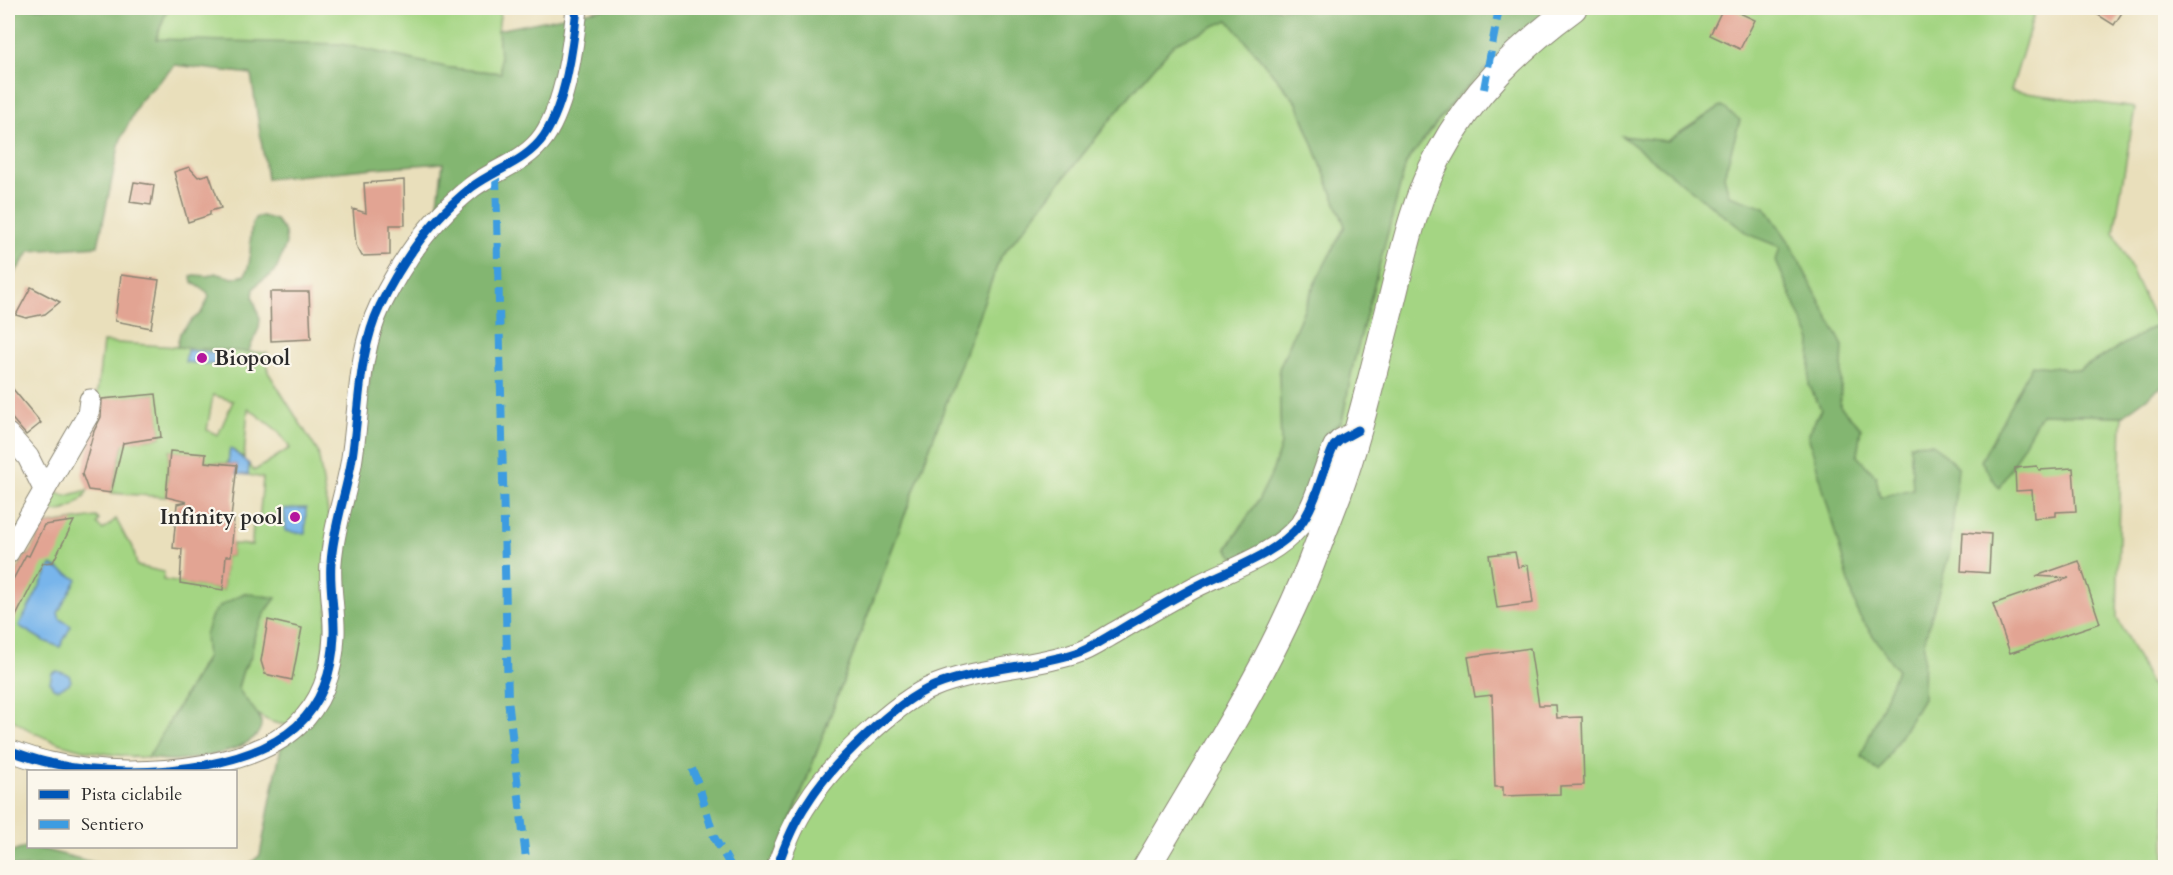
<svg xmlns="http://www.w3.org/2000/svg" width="2173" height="875" font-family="Cardo,serif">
	<rect width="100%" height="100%" fill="#fbf7ec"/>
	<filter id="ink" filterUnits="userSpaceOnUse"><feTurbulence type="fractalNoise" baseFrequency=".0167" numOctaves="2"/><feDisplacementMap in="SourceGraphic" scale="12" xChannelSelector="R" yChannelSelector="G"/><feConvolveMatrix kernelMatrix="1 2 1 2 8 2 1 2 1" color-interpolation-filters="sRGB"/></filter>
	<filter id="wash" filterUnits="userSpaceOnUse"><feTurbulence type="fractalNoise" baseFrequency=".008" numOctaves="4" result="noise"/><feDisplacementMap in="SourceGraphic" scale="24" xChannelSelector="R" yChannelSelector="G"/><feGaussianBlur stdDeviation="1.35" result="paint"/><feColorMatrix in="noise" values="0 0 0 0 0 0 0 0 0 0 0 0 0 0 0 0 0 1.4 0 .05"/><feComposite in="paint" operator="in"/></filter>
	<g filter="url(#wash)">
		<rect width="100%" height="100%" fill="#e9dfbb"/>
		<path fill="#a4d583" stroke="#688057" stroke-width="1.5" fill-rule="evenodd" d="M172,8H501L498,30L502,73L156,40L166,12Z
			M1578,8H2036L2011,91L2135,108L2114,232L2157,325L2079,370L2032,366L1999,487L2041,414L2122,416L2117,617L2165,714V867L1896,868L1885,864L1877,868H774L1000,258L1131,94L1175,43L1228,19L1297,103L1345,226L1315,283L1279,369L1281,445L1272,473L1259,499L1227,548L1300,506L1325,435L1342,421L1353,365L1406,163L1455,99L1506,49Z
			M103,342L267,353L268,372L318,452L330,525L328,606L320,680L288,725C265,724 247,710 238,688L243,670L251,657L255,633L267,610L275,598L244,593L148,758C97,754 49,748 8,716V589L26,555L29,556L44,525L96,517L99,520L97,524L103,530L116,519L127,540L133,547L137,566L164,572L163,580L223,590L226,556H231L232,544L252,545L253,522H259L263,478L248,475L249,464L254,471L290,448L278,431L248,408L244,458L230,448L228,464L205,462V455L170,451L166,497L111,493L128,425L134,441L161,437L155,394L96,401ZM213,395L233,401L218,435L207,430Z
			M88,490C81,504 61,517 45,509L50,494L57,493L66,496Z"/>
		<path fill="#83b671" stroke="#57704e" stroke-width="1.5" d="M8,8H172L166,12L156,39L341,44L450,68L501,73L498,30L607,8H1578L1506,49L1455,99L1406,163L1353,365L1342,421L1325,435L1300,506L1291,522L1271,540L1236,559L1227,549L1259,499L1272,473L1281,445L1279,369L1315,283L1345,226L1297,103L1228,20L1175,43L1131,94L1000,258L774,867H246L260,855L281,747L311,721L380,319L435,226L443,163L375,168L267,179L251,74L175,65L140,101L120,141L98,246L30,251L8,283Z
			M1721,106L1740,120L1724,176L1729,195L1765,207L1788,240L1843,346L1840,406L1861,428L1857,456L1876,476L1880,497L1913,489L1910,444L1932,443L1958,467L1950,551L1924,643L1923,698L1879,772L1861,756L1897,670L1858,614L1808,435L1821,409L1809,385L1811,341L1776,261L1780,247L1748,234L1622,136L1667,141Z
			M262,216L276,220L285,232L286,244L277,268L270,276L259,282L254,289L253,297L260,319L259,328L248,352L177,347L180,333L192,320L201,313L209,297L207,292L192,282L191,277L194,275L208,276L215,273L233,278L245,275C255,257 246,235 255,218Z
			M2165,323V384L2122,416L2041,414L1999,488L1981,461L2032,365L2079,370L2157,325Z
			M244,593L276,598L267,610L255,633L251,657L243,670L238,687C243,700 260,712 261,722C263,750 196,759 176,760C167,761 157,759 148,758L207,658L205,635L212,615L220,606Z
			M28,846L33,847L112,867H8V854Z"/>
		<path fill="#78b5eb" stroke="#52708b" stroke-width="1.5" d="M187,350L219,353L218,365L185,362Z
			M230,448L249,464L248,475L236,474L237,465L228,464Z
			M306,508L305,534L286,531L284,509Z
			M51,565L77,579L58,613L60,619L71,626L60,647L44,641L19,626Z
			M57,671L69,675L71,681L69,684L58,689L53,688L50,682L52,673Z"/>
		<g id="blocks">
			<path fill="#e2a493" d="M1723,8H1729L1755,20L1740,49L1710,35Z
				M2087,8H2125L2114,25Z
				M189,167L198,177L209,174L221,208L210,211V215L188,222L174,172Z
				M404,180L405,225H390V255L362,256L356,245L353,209L366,213L364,183Z
				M134,182L154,185L151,205L130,202Z
				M121,275L159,280L151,328L115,321Z
				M31,287L60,302L45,314L26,318L16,315Z
				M270,292H309L311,339L271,341Z
				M8,383L41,423L26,435L8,414Z
				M156,394L161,437L123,443L111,493L88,490L82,474L94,431L101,417L102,399Z
				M170,451L206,454L205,462L237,465L231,518H234L231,556H226L223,590L180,583L182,549L173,548L177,504L187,502L166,497Z
				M2037,466L2039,470L2073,468L2076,511L2056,512V516L2034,518L2032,490L2016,491L2015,468Z
				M74,521L53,562L43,563L8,632V589L26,555L29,556L44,525Z
				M1963,532L1991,534L1989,573L1961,571Z
				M1515,552L1518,567L1528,565L1533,603L1497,608L1489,555Z
				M2079,561L2100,623L2010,653L1993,604L2069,578L2036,576Z
				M268,620L302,628L292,680L265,674L261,661Z
				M1530,648L1539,705H1556L1557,718L1582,717L1584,785L1560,786V794L1503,796V787H1495L1492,695L1475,697L1468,657Z"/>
		</g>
	</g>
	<g filter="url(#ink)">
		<use href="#blocks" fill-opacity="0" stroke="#8a8573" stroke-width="1.5"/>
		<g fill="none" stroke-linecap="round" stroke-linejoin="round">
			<g stroke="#8a8573" stroke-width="23">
				<path id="minor" d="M8,434L28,457L44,489
					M8,553L88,415L90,400
					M8,750C22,755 36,760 50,763C99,775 156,774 206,765C281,751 331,718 334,635C335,611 329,587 331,563C333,529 345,497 351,464C360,412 357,354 380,306C402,261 432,218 472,187C496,169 526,162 544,136C566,103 573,47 577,8
					M777,868C785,844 794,822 808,802C830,766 895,702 934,686C979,668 1029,668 1076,653C1090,649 1103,639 1116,632C1143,616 1170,600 1199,585C1233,568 1275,555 1300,525C1317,503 1322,471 1334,446L1340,440L1358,430"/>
			</g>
			<g stroke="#8a8573" stroke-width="29">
				<path id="major" d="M1146,868C1204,768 1267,673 1310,566C1319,542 1329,517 1338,493C1358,437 1371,380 1386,323C1401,267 1411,206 1439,155C1472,93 1517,49 1573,8"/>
			</g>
			<use href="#minor" stroke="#fff" stroke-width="21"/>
			<use href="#major" stroke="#fff" stroke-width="27"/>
			<path stroke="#3d9ce1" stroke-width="8" stroke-dasharray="15 8" stroke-linecap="butt" d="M1484,89L1499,8
				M496,174L508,699L527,868
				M692,769L699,786L714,837L732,868"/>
			<g stroke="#fbf7ec" stroke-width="13">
				<path id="cycleway" d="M8,750C22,755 36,760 50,763C99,775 156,774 206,765C281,751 331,718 334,635C335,611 329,587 331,563C333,529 345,497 351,464C360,412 357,354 380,306C402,261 432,218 472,187C496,169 526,162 544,136C566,103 573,47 577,8
					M777,868C785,844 794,822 808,802C830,766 895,702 934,686C979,668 1029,668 1076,653C1090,649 1103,639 1116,632C1143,616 1170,600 1199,585C1233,568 1275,555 1300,525C1317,503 1322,471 1334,446L1340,440L1358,430"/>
			</g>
			<use href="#cycleway" stroke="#0057b8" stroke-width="9"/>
		</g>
	</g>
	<g fill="#b5179e" stroke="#fbf7ec" stroke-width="2">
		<circle cx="202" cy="358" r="6"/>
		<circle cx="295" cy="517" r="6"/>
	</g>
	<g text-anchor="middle" stroke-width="4.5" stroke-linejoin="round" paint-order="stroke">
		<g font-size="21" font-weight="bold" fill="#2b2b2b" stroke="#fbf7ec" text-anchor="start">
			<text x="214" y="365">Biopool</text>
			<text x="283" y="524" text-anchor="end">Infinity pool</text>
		</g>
	</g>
	<rect width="2173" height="875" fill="none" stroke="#fbf7ec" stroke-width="30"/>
	<rect x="27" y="770" width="210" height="78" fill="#fbf7ec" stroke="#a8a59f" stroke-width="1.5"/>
	<rect x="39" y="790" width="30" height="9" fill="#0057b8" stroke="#a8a59f" stroke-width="1.5"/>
	<text x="81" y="800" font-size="18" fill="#2b2b2b">Pista ciclabile</text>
	<rect x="39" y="820" width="30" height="9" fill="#3d9ce1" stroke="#a8a59f" stroke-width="1.5"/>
	<text x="81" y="830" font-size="18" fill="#2b2b2b">Sentiero</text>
</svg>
